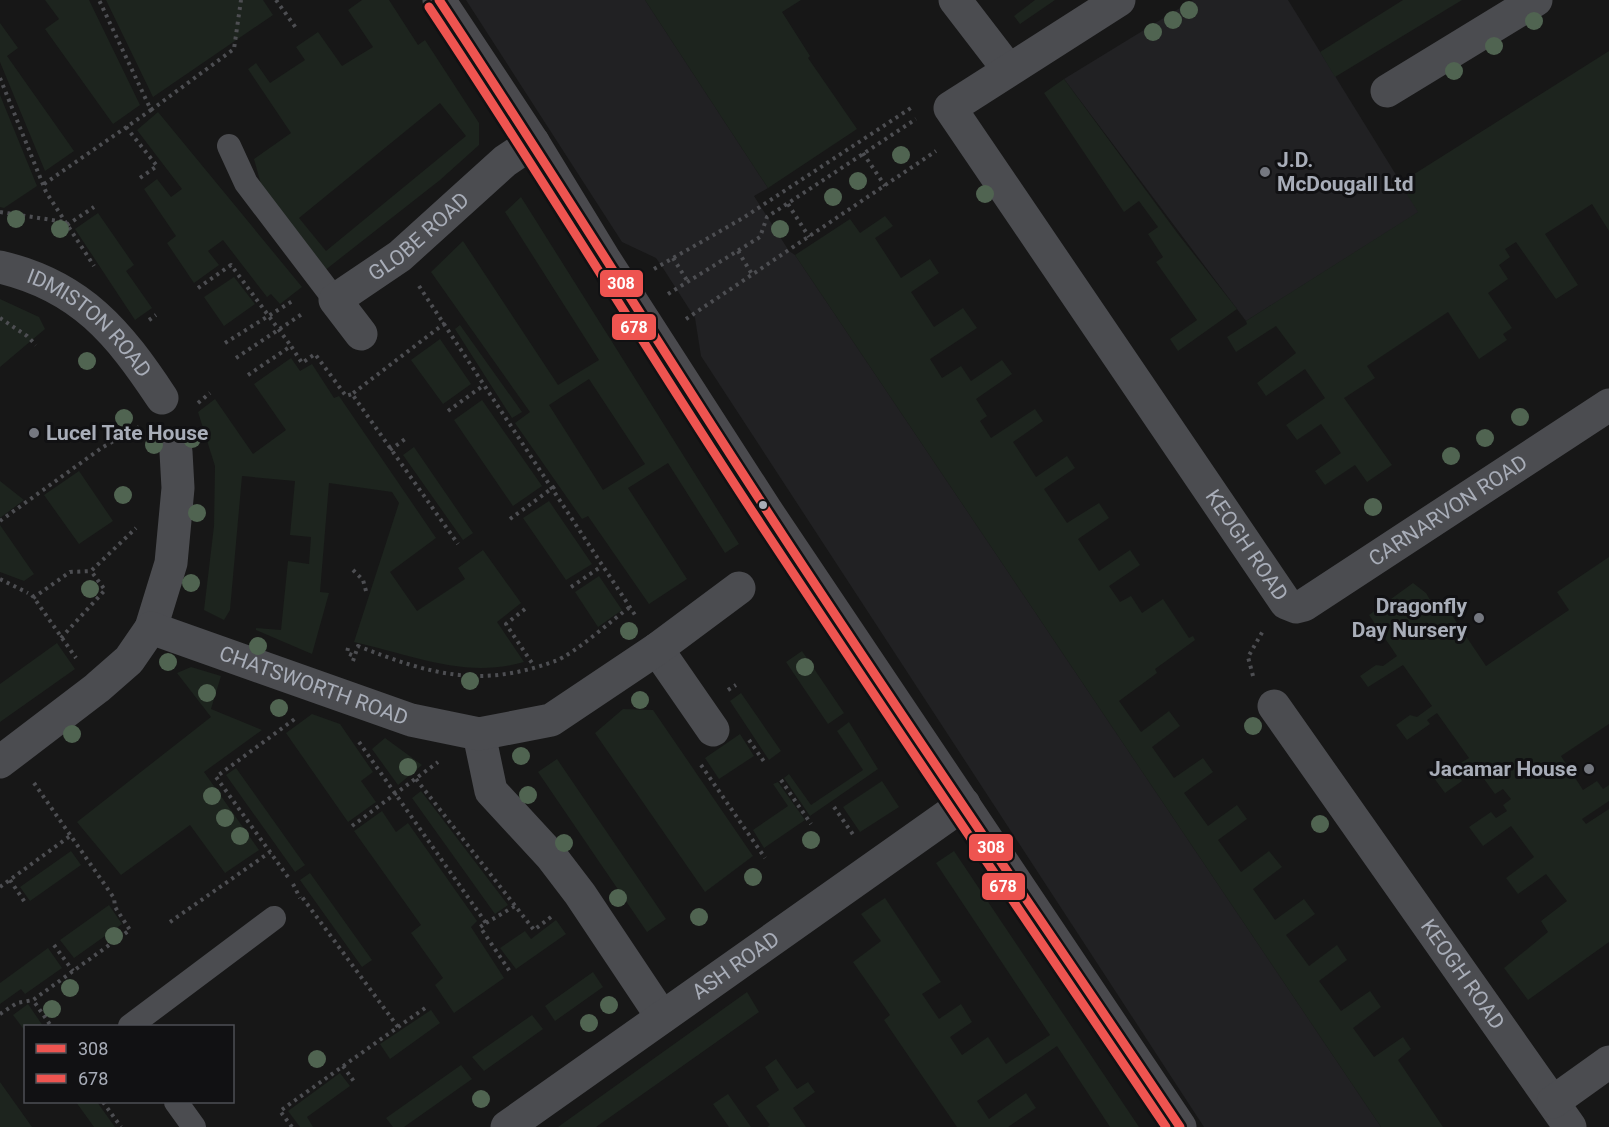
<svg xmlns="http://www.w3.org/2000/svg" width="1609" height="1127" font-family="Roboto,sans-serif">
	<rect width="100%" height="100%" fill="#171717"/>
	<path fill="#212123" d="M466,0H645L768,188L754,196L789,251L795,255L1381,1127H1204L701,356L695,318L661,265L656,258L622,242Z
		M1193,0H1288L1419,212L1246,321L1064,79Z"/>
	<path fill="#1d241e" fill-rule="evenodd" d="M45,0H89L140,105L113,124L45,29L59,19Z
		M106,0H263L273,15L153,97Z
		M362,0H389L418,45L425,40L479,123V145L440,180L324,271L262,188L254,159L291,133L248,69L256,63L270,83L305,60L296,47L318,32L342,66L373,47L348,10ZM440,103L466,136L326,251L299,218Z
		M645,0H801L782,12L810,56L808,58L857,129L768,188Z
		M1035,0H1055L1020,24L1014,16Z
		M1403,0H1462L1335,77L1320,52Z
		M0,23L18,48L7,56L74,151L45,171L0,62Z
		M1609,51V231L1592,204L1545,234L1578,285L1556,299L1516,242L1505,249L1510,257L1499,265L1508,279L1488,293L1512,328L1503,334L1507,340L1479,359L1448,312L1367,366L1375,378L1344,398L1392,465L1367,482L1355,465L1325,485L1315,471L1341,453L1321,424L1297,440L1286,425L1325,398L1305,369L1266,396L1257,383L1296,353L1276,326L1236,352L1227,337L1247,324L1246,321L1418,212L1400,183Z
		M1064,79L1178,234L1237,309L1178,351L1170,339L1197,320L1156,262L1163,257L1148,234L1158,227L1139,201L1124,212L1044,93Z
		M0,95L37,186L4,208L0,207Z
		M158,112L302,287L280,304L271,294L267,297L223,240L208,251L219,265L194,283L167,243L176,236L144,189L157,179L171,197L182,189L137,130Z
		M521,197L739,544L725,553L668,463L628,488L687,579L649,604L588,516L582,519L515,423L530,412L431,272L463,241L558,385L599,360L505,212ZM589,379L645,464L603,490L549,405Z
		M98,213L134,265L126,271L152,308L135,320L75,229Z
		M885,216L893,226L875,238L901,278L930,259L939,273L911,292L934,327L963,308L977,328L930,359L942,378L961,366L971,381L1002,360L1012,374L976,399L987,416L980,421L991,438L1035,409L1043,421L1013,442L1036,477L1067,456L1075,468L1044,489L1067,523L1099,503L1109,518L1078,539L1099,571L1130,550L1140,565L1109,586L1120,602L1131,596L1142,613L1163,599L1189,638L1193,636L1195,640L1155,669L1157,673L1119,701L1141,732L1169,711L1180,726L1152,747L1174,778L1203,758L1213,772L1184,793L1208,826L1237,805L1247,819L1218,840L1241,872L1269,851L1282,867L1253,889L1275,920L1304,899L1315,914L1286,935L1309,966L1337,945L1347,960L1319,981L1341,1011L1370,991L1381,1007L1353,1028L1374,1057L1403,1037L1411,1049L1398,1060L1443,1127H1381L795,255L850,219L860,233Z
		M234,277L255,304L224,326L204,297Z
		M0,299L39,317L45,329L0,367Z
		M460,325L522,412L512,418L455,329Z
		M440,339L471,384L443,404L411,360Z
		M291,358L300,371L312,364L334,398L339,396L436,538L390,572L417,611L465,579L458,568L483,550L521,603L497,622L524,662C465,679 412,655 354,642L399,503L392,492L329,483L320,592L329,593L312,654L256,630V628L281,630L288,561L309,564L311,537L290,535L295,481L242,476L230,610L224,620L204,610L214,526L215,466L198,412L215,399L253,454L286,430L254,384Z
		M482,400L542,486L513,506L454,420Z
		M414,447L473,533L463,540L403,455Z
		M79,471L113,521L79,544L44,495Z
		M0,481L24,500L0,518Z
		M549,501L592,564L566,580L523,518Z
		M0,525L34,574L24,581L0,572Z
		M1609,557V724L1561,756L1583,790L1597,781L1603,789L1609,785V801L1582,819L1586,824L1609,809V942L1528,1000L1504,968L1548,932L1541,921L1567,901L1546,874L1518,894L1506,878L1534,857L1511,826L1483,846L1469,827L1491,812L1496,818L1507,811L1503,805L1511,799L1503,789L1495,794L1474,765L1459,776L1462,781L1445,793L1434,778L1469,758L1437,713L1427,720L1430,724L1407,740L1396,725L1410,715L1417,717L1432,706L1403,665L1368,687L1360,676L1376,665L1383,666L1397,656L1369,615L1413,583L1426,593L1433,605L1441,599L1486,666L1569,610L1557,592Z
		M599,576L622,610L598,627L575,592Z
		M57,643L75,669L0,722V684Z
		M802,651L844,713L828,724L786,662Z
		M191,667L221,676L211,709L262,730L204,772L259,850L225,873L190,825L121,875L77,822L211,717L177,673Z
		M741,693L781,751L769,760L730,701Z
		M623,709L653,710L753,856L705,892L595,733Z
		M312,714L340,724L373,772L361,781L376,802L348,822L286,733Z
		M849,722L878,769L810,816L784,778L789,774L811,805L863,770L837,731Z
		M740,734L754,756L719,779L705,758Z
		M385,738L422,765L398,785L372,749Z
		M557,759L666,919L647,932L538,772Z
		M236,768L305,865L295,872L226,775Z
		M882,781L899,807L860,832L843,807Z
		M778,782L805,820L764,848L753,830L788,806L773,784Z
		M421,791L508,905L495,914L412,798Z
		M382,811L396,832L408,823L477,921L471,927L504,978L454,1013L435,985L443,978L411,933L421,925L354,831Z
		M71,851L81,865L30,901L20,887Z
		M954,851L1139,1127H1110L1057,1046L977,1101L989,1119L1026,1093L1036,1108L1008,1127H957L884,1020L890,1015L853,962L881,941L861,914L885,898L941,982L922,994L939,1019L961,1004L972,1022L950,1037L962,1055L988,1037L1006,1064L1050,1035L936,863Z
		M310,873L372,960L362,967L300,880Z
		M109,905L122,924L74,958L60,940Z
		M556,920L566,934L516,969L500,948L525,931L531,939Z
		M48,948L62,968L25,994L21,989L0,1004V983Z
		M593,972L603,987L555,1021L545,1006Z
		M747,992L759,1012L596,1127H558Z
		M28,1004L43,1026H26L25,1031L13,1015Z
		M431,1010L440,1023L390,1059L380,1044Z
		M532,1015L543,1029L484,1071L472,1057Z
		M776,1059L797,1089L808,1082L815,1092L793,1108L806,1127H767L770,1125L756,1106L779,1090L765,1067Z
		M461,1065L472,1079L404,1127H393L386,1118Z
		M340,1073L350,1086L307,1117L313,1127H300L288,1111Z
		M0,1082L32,1127H0Z
		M728,1094L751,1127H729L713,1104Z
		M76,1102H97L115,1127H94Z"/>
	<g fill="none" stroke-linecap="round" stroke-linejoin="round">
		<path stroke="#4d4e52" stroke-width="4" stroke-dasharray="3 4.5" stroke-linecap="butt" d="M276,0L296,28
			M0,78L46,192L94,266
			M151,110L234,49L241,0
			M126,127L157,166L137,180
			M863,153L885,186
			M44,184L151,110L99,0
			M788,204L809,237
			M0,212L65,222
			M67,225L94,207
			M738,251L753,276
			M673,258L688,282
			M654,269L743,218L914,106
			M419,286L637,618
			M198,288L231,265L291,346
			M668,294L760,237L767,217L916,119
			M0,318L27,336L36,345
			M686,319L936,151
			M149,320L156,315
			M445,323L352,394L458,544
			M225,343L294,300
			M236,358L302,314
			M248,375L291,346L302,363L315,354L346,396L352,394
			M198,403L210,393
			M448,411L484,385
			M390,450L408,437
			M510,519L558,484
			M0,521L103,447L139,427
			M353,570L363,580L366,591
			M0,579L28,593
			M571,587L602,566
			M32,595L76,658
			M33,598L70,572L91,571L136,528
			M525,609L506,624L534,666
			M61,638L105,590L91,571
			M348,648L347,653L354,656
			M353,661L358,646C429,674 480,689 555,661C573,655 612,620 630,607
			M1253,676L1248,657L1264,629
			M728,690L736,685
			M749,740L765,763
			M359,742L486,923L480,927L511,973
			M701,765L765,858
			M416,779L534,930L551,917
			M781,780L811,824
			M34,783L114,898L115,907L130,930L33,1000L51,1026
			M834,807L854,836
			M352,826L438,762
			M288,877L216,777L296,718
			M10,880L26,904
			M293,884L300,898
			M0,887L70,836
			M170,922L270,852
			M486,923L515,906
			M54,945L73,971
			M0,1014L17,1003L33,1000
			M398,1027L428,1006
			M343,1066L355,1083
			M103,1102L121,1127
			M292,1127L280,1111L398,1027L302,897"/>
		<path stroke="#4b4c50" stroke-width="24" d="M229,146L246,183L335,300
			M130,1026L274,918
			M176,1102L194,1127"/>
		<g stroke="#4b4c50" stroke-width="33">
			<path d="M955,0L1008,69"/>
			<path id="s1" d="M1119,0L950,108L1286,603L1296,607L1304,605L1609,405"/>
			<path d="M1387,91L1536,0"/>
			<path id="s2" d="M0,267C81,286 119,333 162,398"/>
			<path id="s3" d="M361,334L335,300L400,256L505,161L533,142"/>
			<path d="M151,628L171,563L178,488L176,452"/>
			<path d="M657,649L713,730"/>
			<path id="s4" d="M1274,706L1570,1127"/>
			<path d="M479,734L491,791L551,856L580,894L662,1017"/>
			<path id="s5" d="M0,762L97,688L129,660L151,628L411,720L479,734L551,720L657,649L739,588"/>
			<path d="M1553,1102L1609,1062"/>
			<path id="s6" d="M507,1127L964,804"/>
		</g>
		<path stroke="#4a4a4e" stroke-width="33" d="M439,0L533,142L605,260L766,510L1180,1127"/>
		<g stroke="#111113" stroke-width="14">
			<path id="bus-1" d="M439,0C550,168 655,339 765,508C900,716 1042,921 1180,1127"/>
		</g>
		<g stroke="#111113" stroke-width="14">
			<path id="bus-2" d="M429,7C541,175 645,348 756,517C891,722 1029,924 1166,1127"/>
		</g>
		<use href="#bus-1" stroke="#ee5450" stroke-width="9"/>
		<use href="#bus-2" stroke="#ee5450" stroke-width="9"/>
	</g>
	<g fill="#506451">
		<circle cx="1189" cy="10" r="9"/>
		<circle cx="1173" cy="20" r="9"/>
		<circle cx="1534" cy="21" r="9"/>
		<circle cx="1153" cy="32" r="9"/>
		<circle cx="1494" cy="46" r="9"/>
		<circle cx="1454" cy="71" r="9"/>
		<circle cx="901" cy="155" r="9"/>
		<circle cx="858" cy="181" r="9"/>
		<circle cx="985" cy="194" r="9"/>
		<circle cx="833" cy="197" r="9"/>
		<circle cx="16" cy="219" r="9"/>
		<circle cx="60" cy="229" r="9"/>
		<circle cx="780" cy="229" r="9"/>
		<circle cx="87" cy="361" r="9"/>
		<circle cx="1520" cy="417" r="9"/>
		<circle cx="124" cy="418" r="9"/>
		<circle cx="1485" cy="438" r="9"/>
		<circle cx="192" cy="439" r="9"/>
		<circle cx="154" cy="445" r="9"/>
		<circle cx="1451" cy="456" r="9"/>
		<circle cx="123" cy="495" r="9"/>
		<circle cx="1373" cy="507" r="9"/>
		<circle cx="197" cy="513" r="9"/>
		<circle cx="191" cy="583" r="9"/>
		<circle cx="90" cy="589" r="9"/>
		<circle cx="629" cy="631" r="9"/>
		<circle cx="258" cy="646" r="9"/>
		<circle cx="168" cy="662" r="9"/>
		<circle cx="805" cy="667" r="9"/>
		<circle cx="470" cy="681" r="9"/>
		<circle cx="207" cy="693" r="9"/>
		<circle cx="640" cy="700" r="9"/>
		<circle cx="279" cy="708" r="9"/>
		<circle cx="1253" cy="726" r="9"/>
		<circle cx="72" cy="734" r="9"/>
		<circle cx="521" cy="756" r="9"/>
		<circle cx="408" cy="767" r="9"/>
		<circle cx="528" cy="795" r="9"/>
		<circle cx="212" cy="796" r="9"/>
		<circle cx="225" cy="818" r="9"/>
		<circle cx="1320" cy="824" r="9"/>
		<circle cx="240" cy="836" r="9"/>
		<circle cx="811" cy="840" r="9"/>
		<circle cx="564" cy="843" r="9"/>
		<circle cx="753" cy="877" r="9"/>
		<circle cx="618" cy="898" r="9"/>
		<circle cx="699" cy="917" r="9"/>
		<circle cx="114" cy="936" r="9"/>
		<circle cx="70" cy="988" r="9"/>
		<circle cx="609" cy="1005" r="9"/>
		<circle cx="52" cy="1009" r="9"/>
		<circle cx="589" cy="1023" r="9"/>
		<circle cx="317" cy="1059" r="9"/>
		<circle cx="481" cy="1099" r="9"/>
	</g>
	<g fill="#757880" stroke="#111113" stroke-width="2">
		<circle cx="1265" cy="172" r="6"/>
		<circle cx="34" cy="433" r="6"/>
		<circle cx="1479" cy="618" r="6"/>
		<circle cx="1589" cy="769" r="6"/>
	</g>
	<circle fill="#a8adb8" stroke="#111113" stroke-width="2" cx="763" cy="505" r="5"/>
	<g text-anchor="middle" stroke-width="6" stroke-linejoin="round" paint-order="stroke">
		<g font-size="21" font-weight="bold" fill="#a8adb8" stroke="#111113" text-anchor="start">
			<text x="1277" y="167">J.D.<tspan x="1277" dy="24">McDougall Ltd</tspan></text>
			<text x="46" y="440">Lucel Tate House</text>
			<text x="1467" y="613" text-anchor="end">Dragonfly<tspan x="1467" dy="24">Day Nursery</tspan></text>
			<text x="1577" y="776" text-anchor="end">Jacamar House</text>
		</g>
		<g font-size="21" fill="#a8adb8" stroke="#111113">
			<text dy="7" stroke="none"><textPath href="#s3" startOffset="148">GLOBE ROAD</textPath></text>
			<text dy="7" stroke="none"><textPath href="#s2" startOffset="108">IDMISTON ROAD</textPath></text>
			<text dy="7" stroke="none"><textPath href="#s1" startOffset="990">CARNARVON ROAD</textPath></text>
			<text dy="7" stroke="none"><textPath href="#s1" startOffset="729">KEOGH ROAD</textPath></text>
			<text dy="7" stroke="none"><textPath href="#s5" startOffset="376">CHATSWORTH ROAD</textPath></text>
			<text dy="7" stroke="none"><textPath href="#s6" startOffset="280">ASH ROAD</textPath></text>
			<text dy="7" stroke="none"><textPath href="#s4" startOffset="328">KEOGH ROAD</textPath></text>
		</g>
	</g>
	<g stroke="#111113" stroke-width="2">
		<rect x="599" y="269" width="45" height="29" rx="6" fill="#ee5450"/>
		<rect x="611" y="313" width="46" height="28" rx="6" fill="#ee5450"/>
		<rect x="968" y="833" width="46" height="29" rx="6" fill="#ee5450"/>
		<rect x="981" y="872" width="45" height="29" rx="6" fill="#ee5450"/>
	</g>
	<g font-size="16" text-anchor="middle" font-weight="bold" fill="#fff">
		<text x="621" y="289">308</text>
		<text x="634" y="333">678</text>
		<text x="991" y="853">308</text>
		<text x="1003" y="892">678</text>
	</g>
	<rect x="24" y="1025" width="210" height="78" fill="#111113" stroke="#4d4f55" stroke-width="1.5"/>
	<rect x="36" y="1044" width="30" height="9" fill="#ee5450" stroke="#4d4f55" stroke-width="1.5"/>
	<text x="78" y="1055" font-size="18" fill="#a8adb8">308</text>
	<rect x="36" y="1074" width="30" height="9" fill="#ee5450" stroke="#4d4f55" stroke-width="1.5"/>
	<text x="78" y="1085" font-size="18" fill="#a8adb8">678</text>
</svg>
